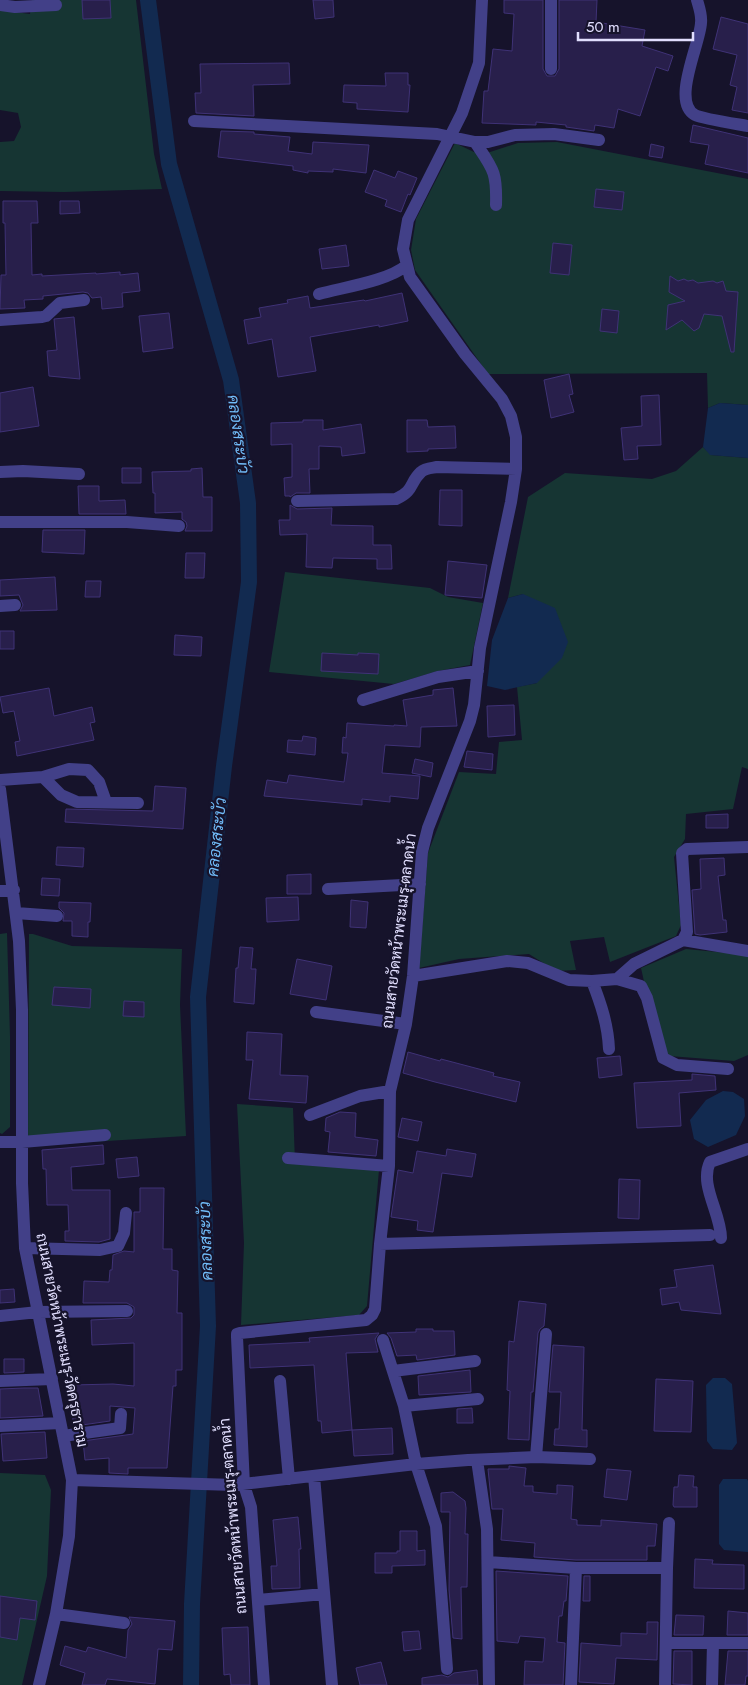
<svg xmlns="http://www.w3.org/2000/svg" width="748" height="1685" font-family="Jost,Sarabun,sans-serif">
	<rect width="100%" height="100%" fill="#16132b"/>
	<path fill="#163533" d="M32,0H136L154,154L162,189L64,192L0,191V142L14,141L21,127L18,113L0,110V10L30,14Z
		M557,142L748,179V405L720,403L708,408L707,373L488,374L415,270L411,250L416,219L455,143L474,152L487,153L518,143Z
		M703,447L711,455L748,458V769L742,767L733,809L686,814L685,839L674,857L681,925L676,936L610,962L604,937L570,941L576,970L556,971L529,954L459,959L419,968L428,853L459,772L496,774L499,742L522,740L517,687L537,683L523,594L508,598L528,497L565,473L652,479L676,471Z
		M285,572L430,588L448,597L483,603L470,665L438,671L394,684L269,672Z
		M7,933L10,1036V1127L2,1134L0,1133V934Z
		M29,934H33L72,946L182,949L180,1005L186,1136L28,1146Z
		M686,949L748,955V1055L734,1061L669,1056L657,1040L641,968Z
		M237,1104L293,1108L295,1162L379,1170L367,1306L359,1315L241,1325L244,1243Z
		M0,1473L45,1475L51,1490L47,1576L22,1685H0Z"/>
	<path fill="#122a50" d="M720,403L748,405V458L710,455L703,447L708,408Z
		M523,594L555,608L568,642L562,658L537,683L505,690L487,686L492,640L508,598Z
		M723,1091L733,1092L744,1099L745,1116L736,1135L708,1147L694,1139L690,1120L706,1100Z
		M713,1378H725L732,1384L737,1443L732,1450L713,1449L707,1441L706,1385Z
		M723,1479H747L748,1481V1552L724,1550L719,1544V1485Z"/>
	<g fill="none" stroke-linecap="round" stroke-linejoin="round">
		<path stroke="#122a50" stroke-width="16" d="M148,0L169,164L231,380L248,503L249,582L224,766L198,997L208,1326L192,1604L191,1685"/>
	</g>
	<path fill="#281f4b" stroke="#3f3276" d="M82,0H110L111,18L83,19Z
		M313,0H333L334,17L315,19Z
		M504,0H543V69L547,76H555L559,69V0H597L596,22L645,30L642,46L673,56L668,71L656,67L640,116L618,109L614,128L595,125L594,131L566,127V125L536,122V125L482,123L484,91H488L493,49L512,51L514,14L504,13Z
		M721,17L748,24V113L732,110L737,87L730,85L737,55L713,49Z
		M289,63L290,84L253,85L254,116L196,113L195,93H201L200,64Z
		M385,73H408V85H410L408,112L357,109V103L343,102L344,85L386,86Z
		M693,125L748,138V173L705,164L709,145L690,142Z
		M221,131L254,132V134L290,137L288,151L312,154L313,142L369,145L366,173L333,169V172L308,171V173L293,170V166L218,157Z
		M651,144L664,147L662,158L649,156Z
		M374,170L395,178L398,171L417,178L410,195L408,194L401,212L385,206L387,200L365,192Z
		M596,189L624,192L622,210L594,207Z
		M3,201H37L38,223H31L32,275L42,274V276L96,273V274L120,272V275L138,273L140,291L122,293L123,307L102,309L101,297L92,298L88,293L83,292L43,296V299L24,300L25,308L0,309L1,275H6L5,223H3Z
		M60,201H79L80,213L60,214Z
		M553,243L572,245L569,275L550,273Z
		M346,245L349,266L322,269L319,249Z
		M670,276L678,281L684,279L688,281L693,280L698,283L713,281L717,283L723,281L726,291L738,292L734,352H731L722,316L704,314L699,328L694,331L682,320L666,330L668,305L685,301L669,292Z
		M402,293L408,321L379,327V325L310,337L316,371L278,377L272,339L248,344L244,320L261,317L259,308L288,303L287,300L308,296L310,308L364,300L365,301Z
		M602,309L619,311L617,333L600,331Z
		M169,313L173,348L143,352L139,316Z
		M74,317L80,379L49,376L47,351L57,350L54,319Z
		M569,374L573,394L569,395L574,412L551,418L544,380Z
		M33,387L39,426L0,432V393Z
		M659,395L661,445L637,446L638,459L624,460L621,428L642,426L641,396Z
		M303,420H323V430L361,424L365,453L342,456L341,447L319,446V469H309L310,493H296L290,497V496H285L284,478L292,477V444L271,445V423L303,422Z
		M407,420H427L428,427L455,426L456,448L428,449V451L407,452Z
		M122,468H141V483H122Z
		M202,468L203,497H212V531H185L187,526L186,522L182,519V512L155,513V493H153L152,472L191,471V469Z
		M78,486H99V501L125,500L126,514H79Z
		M440,490H462V526L439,525Z
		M290,505L297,509L332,508L331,525L373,526V545H391L392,569H377V559L333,558L332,568L306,567L307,534L280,535L279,520H290Z
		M43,530H85L84,554L42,552Z
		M186,553H205L204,578H185Z
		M448,561L487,565L482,598L445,595Z
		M55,577L57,610L20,611L23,605L19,595L0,596V580Z
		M86,581H101L100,597H85Z
		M0,631H14V649H0Z
		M175,635L202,637L201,656L174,655Z
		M322,653L358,655V653L379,654L378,674L321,671Z
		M49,688L54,716L92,707L95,722L90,723L94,740L17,756L15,742L20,741L14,711L3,713L0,697Z
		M453,688L457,726L421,727L420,747L385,745L382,773L420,776L418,799L390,796V802L362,799V805L264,796L267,780L287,783L289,775L344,782L348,753H342L343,737L346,738L347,723L394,726V725L407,726L403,700L433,695V690Z
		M514,705L515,735L488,737L487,706Z
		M303,736L316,738L315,755L287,752L288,740L302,741Z
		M467,751L493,754L492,770L464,767Z
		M415,759L433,763L431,777L412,773Z
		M155,786L186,788L183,829L65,822L66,809L153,811Z
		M728,814V828H706V815Z
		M57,847L84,848L83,867L56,865Z
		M724,858L725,875L718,876L723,920H726L727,932L700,935L695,934L692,890L701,889L700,859Z
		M311,874V894H287V875Z
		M42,878L60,879L59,896L41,895Z
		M298,897L299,920L267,922L266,898Z
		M351,900L368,902L366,928L350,927Z
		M59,902L91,903L90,922H88V937L72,936V921H63L64,913L59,908Z
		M240,947L253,948L251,969H256L254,1004L234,1002L236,968H238Z
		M297,959L332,966L326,1000L290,994Z
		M54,987L91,989L90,1008L52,1005Z
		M124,1001L144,1002V1017L123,1016Z
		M247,1032L282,1034L280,1075L308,1076L306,1103L249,1099L253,1060H246Z
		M408,1052L440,1061L441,1059L494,1073L493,1076L520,1082L516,1102L435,1082L403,1073Z
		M620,1056L622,1075L599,1078L597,1058Z
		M692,1074L715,1076L716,1090L679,1093L681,1126L637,1128L634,1083L692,1080Z
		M340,1112L356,1113L355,1137L378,1140L376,1156L328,1152L330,1132L325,1131L326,1118Z
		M402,1118L422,1122L418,1141L398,1137Z
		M103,1145L104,1164L71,1167L72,1190H110V1239L99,1242L65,1241V1231H69L68,1205H47L46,1169H43L42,1150Z
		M447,1149L476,1154L472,1177L442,1173L433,1232L417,1230L418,1221L391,1217L398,1170L413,1173L417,1151L446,1156Z
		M137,1157L139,1176L118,1178L116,1159Z
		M619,1179L640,1180L639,1219L618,1218Z
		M140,1188H164L163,1249H172V1270L178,1271L177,1313H182V1370H176V1386H173L167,1468H128V1474L109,1473V1458L85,1460L83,1441L133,1434L135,1408L110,1406V1421L82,1425L81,1423H73L72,1385L113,1384L134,1386V1343L92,1345L91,1320L131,1318L134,1315V1307L127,1303H83L84,1281L109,1282L110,1270H112L113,1255L124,1251L134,1252V1212H140Z
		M713,1265L721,1314L681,1310L679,1302L662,1305L660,1289L677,1287L674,1270Z
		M14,1289L15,1302L0,1303V1290Z
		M519,1301L546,1304L544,1326L540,1329L538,1333L533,1392H531L529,1440L508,1439L510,1391L507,1390L509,1341L514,1342Z
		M416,1329H433V1331H454L455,1355L417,1360L416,1355L397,1356L391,1338L387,1333L416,1332Z
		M379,1333L375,1339L378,1352L346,1353L352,1430L322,1433L321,1421H318L314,1365L250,1368L249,1345L310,1342L309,1338Z
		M553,1345L584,1347L582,1430H587V1447L554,1445L555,1429H559L561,1392H549Z
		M4,1359H24V1372L4,1373Z
		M470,1370L471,1392L419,1395L418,1376Z
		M656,1379L693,1381L691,1432L654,1431Z
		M24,1388H38L43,1416L0,1418V1389Z
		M472,1408L473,1423H457V1409Z
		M392,1428L393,1454L354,1456L352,1430Z
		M45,1432L47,1458L3,1461L1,1434Z
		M509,1466L526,1468L524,1486H533V1492L557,1494V1485L573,1486L571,1519L577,1520V1525L601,1526V1520L657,1524L655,1546H647V1560H576L534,1557L535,1543L501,1540L503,1509H492L488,1469H509Z
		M607,1469L631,1471L627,1500L604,1497Z
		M679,1475L694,1476L693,1487H697V1507H674L673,1505L674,1487H678Z
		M453,1492L465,1501L466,1508L465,1534H468L467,1587H461L462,1639L453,1638L449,1590L450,1512H441V1493Z
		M298,1517L301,1549H299L300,1588L272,1589L271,1566H277L273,1520Z
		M400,1531H417V1551L425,1550V1565L392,1566V1573H375V1553H397V1551H400Z
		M695,1559L713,1560L712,1564L744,1565V1589L694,1588Z
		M496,1571L568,1576L566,1601H564L562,1616H559L557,1642L565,1643L563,1685H524L525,1661L543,1662L545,1638L520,1636L518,1643L497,1641Z
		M584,1576H590V1601H583Z
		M0,1596L37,1601L35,1620L20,1618L17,1640L0,1637Z
		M728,1611L748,1613V1635H727Z
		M676,1615L704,1616L703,1635H674Z
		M129,1617L175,1621L172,1650L158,1649L155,1684L107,1679L105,1685H82L85,1673L60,1665L65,1646L86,1652L88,1647L126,1658L128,1630L132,1624Z
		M647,1622H658L657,1660L616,1658L614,1684L579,1682L581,1643L621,1646V1633L647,1634Z
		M248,1627L250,1685H231L230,1674L224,1675L222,1628Z
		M419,1631L421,1649L404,1651L402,1632Z
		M674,1651H692V1685L673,1684Z
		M728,1651H748V1676H746L745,1685H725Z
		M381,1662L387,1685H360L356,1668Z
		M477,1670L478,1685H422V1678L442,1675L448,1677L454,1673Z"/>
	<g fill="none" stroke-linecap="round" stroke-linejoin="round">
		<path stroke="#424088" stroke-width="12" d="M697,0C699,7 702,15 701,23C700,44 671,102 695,115C703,119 737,124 748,126
			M0,5L15,7L56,5
			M551,69V0
			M194,121L437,134L475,142H488L515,135L554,134L599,140
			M475,142C493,169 497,171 496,205
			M319,294C345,287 388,281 407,265
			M0,320L42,317L46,316L60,303L84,300
			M0,472L23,471L79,474
			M297,501L396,499C415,490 409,483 421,472C425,468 432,468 437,467L516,469
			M0,522H127L179,526
			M0,606L15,605
			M363,700L438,677L478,671
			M43,777L61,795L77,802L138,803
			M0,780L43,777L69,769L88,770L99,782L106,802
			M0,789L19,941L22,1010V1183L25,1248L72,1480L69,1536L56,1614L39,1685
			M328,889L420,884
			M0,891L14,890
			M16,913L57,916
			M683,940L748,951
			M413,976L507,961L528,963L569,980L592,981L617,979L641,986L647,998L663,1058L677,1065L728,1069
			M617,979L634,964L683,940L687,932L682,853L687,849L748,847
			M592,981C601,1004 608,1025 609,1049
			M316,1012L406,1024
			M310,1115L360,1096L390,1091
			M0,1142H22L105,1135
			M288,1158L389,1166
			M721,1238C721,1213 699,1185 710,1162L748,1149
			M380,1244L710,1235
			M25,1248L100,1250L118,1246L124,1233L126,1213
			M0,1316L38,1312L127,1311
			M383,1340L404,1406L416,1464L436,1526L447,1669
			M393,1371L475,1361
			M0,1381L52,1379
			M280,1381L289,1479
			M404,1406L478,1399
			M0,1426L60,1423
			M63,1436L120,1428L121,1414
			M536,1457L546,1334
			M477,1460L487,1529L489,1685
			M314,1476L332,1685
			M72,1480L234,1485L416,1464L468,1460L536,1457L590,1459
			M488,1562L576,1568H667L665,1685
			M667,1568L669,1523
			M258,1600L324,1594
			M56,1614L124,1623
			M666,1643H748
			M264,1685L251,1507L244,1485L237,1337V1334L240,1333L366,1320L372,1315L375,1309L380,1244L389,1166L390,1091L406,1024L413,976L422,852L428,828L470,721L474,705L480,648L511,502L516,469V437L511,416L502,399L465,354L410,277L403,249L408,220L462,113L479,63L482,0
			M571,1685L576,1568
			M712,1685L713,1643"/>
	</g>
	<g text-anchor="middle" stroke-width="4.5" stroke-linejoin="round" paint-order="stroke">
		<g font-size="15" fill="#e1defe" stroke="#16132b">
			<text transform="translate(399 931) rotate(-83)" y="5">ถนนสายวัดหน้าพระเมรุ-ตลาดน้ำ</text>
			<text transform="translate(62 1340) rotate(79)" y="5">ถนนสายวัดหน้าพระเมรุ-วัดครุธาราม</text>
			<text transform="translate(233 1516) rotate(-95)" y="5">ถนนสายวัดหน้าพระเมรุ-ตลาดน้ำ</text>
		</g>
		<g font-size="16" font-style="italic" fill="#71bcf9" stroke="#16132b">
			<text transform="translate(239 434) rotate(82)" y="6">คลองสระบัว</text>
			<text transform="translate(216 837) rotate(-84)" y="6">คลองสระบัว</text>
			<text transform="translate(205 1241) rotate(-92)" y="6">คลองสระบัว</text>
		</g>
	</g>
	<path d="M578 32v8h115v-8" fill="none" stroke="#e1defe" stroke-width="2.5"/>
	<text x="586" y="32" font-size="15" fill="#e1defe" stroke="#16132b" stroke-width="4" paint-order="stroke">50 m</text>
</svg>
